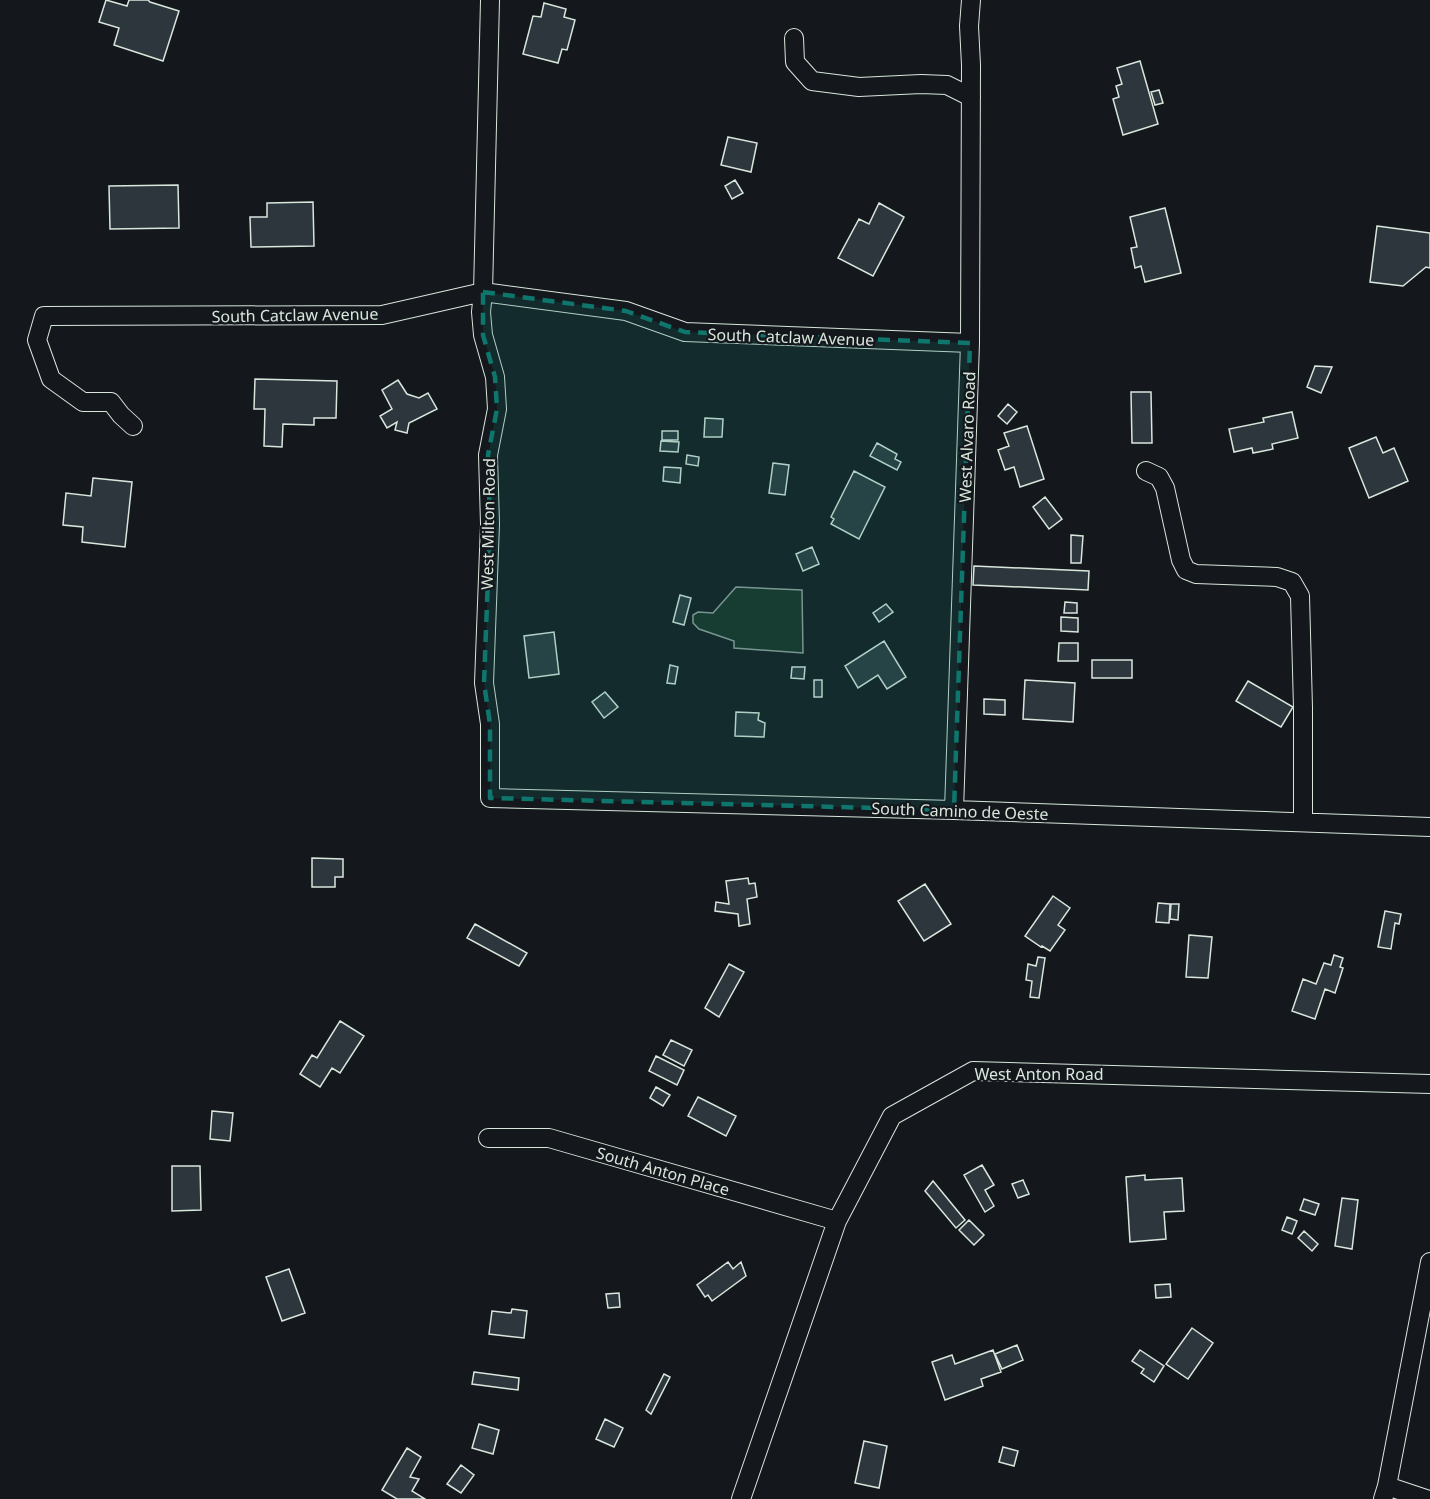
<svg xmlns="http://www.w3.org/2000/svg" width="1430" height="1499" font-family="'Noto Sans',sans-serif">
	<rect width="100%" height="100%" fill="#14181c"/>
	<path fill="#1a2d24" stroke="#939e99" stroke-width="1.5" d="M736,587L802,590L803,653L734,648V641L699,629L693,623V615L698,612L713,613Z"/>
	<path fill="#2c363c" stroke="#d8e6dc" stroke-width="1.5" d="M106,0L127,6L129,0H148L150,2L179,11L163,61L114,45L119,28L99,22Z
		M544,3L566,9L564,17L575,20L567,50L562,49L558,63L523,54L533,16L541,17Z
		M1140,61L1158,124L1123,135L1113,99L1119,97L1116,86L1122,84L1117,68Z
		M1159,90L1163,103L1155,105L1151,92Z
		M728,137L757,143L751,172L721,165Z
		M735,180L743,193L732,199L725,186Z
		M178,185L179,228L110,229L109,186Z
		M313,202L314,246L251,247L250,217H267V203Z
		M879,203L904,217L873,276L838,258L859,219L869,224Z
		M1165,208L1181,273L1145,282L1141,266L1135,268L1131,248L1137,247L1130,217Z
		M1377,226L1430,233V268L1426,267L1403,286L1370,282Z
		M1315,366L1332,367L1321,393L1307,387Z
		M255,379L337,381L336,418H314V425L283,424L282,447L264,446L265,409H254Z
		M398,380L407,394L419,398L428,393L437,409L409,423L407,433L395,430L397,422L387,428L380,416L392,409L382,390Z
		M1131,392H1151L1152,443H1132Z
		M1008,404L1017,412L1007,424L998,416Z
		M1292,412L1298,438L1272,444L1273,449L1253,453L1252,448L1234,452L1229,429L1264,422L1263,418Z
		M705,418L723,419L722,437H704Z
		M1027,426L1044,479L1020,487L1014,467L1005,470L998,450L1009,446L1004,433Z
		M662,431H678V440H662Z
		M1376,437L1383,453L1394,448L1408,481L1369,498L1349,448Z
		M661,441L679,442L678,452L660,451Z
		M877,443L897,454L895,459L901,462L897,470L870,456Z
		M687,455L699,457L698,466L686,464Z
		M773,463L789,465L785,495L769,493Z
		M664,467L681,468L680,483L663,481Z
		M854,471L885,487L859,539L831,524L834,519L831,517Z
		M93,478L132,482L125,547L82,542L83,527L63,525L66,493L91,496Z
		M1045,497L1062,519L1049,529L1033,507Z
		M1071,535L1083,536L1081,563H1071Z
		M812,547L819,564L803,571L796,554Z
		M974,566L1089,571L1088,590L973,585Z
		M680,595L691,598L684,625L673,622Z
		M1065,602L1077,603V613H1064Z
		M886,604L893,612L879,622L873,613Z
		M1061,617L1078,618V632L1061,631Z
		M554,632L559,674L529,678L524,636Z
		M884,641L906,677L887,689L878,675L858,688L845,666Z
		M1059,643H1078V661H1058Z
		M1092,660H1132V678H1092Z
		M670,665L678,667L675,684L667,683Z
		M792,667H805L804,679L791,678Z
		M814,680H822V697H814Z
		M1025,680L1075,683L1073,722L1023,719Z
		M1248,681L1293,707L1281,727L1236,701Z
		M605,692L618,707L604,718L592,702Z
		M984,699L1005,700V715L984,714Z
		M736,712L759,713L758,720L765,723L764,737L735,736Z
		M312,858L343,859V877H335V887H312Z
		M748,878L749,884L755,883L757,897L747,899L750,924L739,926L738,914L715,911L716,902L729,904L726,881Z
		M925,884L951,924L924,941L898,901Z
		M1053,896L1070,908L1058,925L1065,930L1050,951L1042,946L1041,947L1025,936Z
		M1158,903L1170,904L1169,923L1156,922Z
		M1171,904H1179L1178,920L1170,919Z
		M1385,911L1401,914L1399,924L1395,923L1391,949L1378,947Z
		M475,924L527,953L519,966L467,938Z
		M1189,935L1212,937L1208,978L1186,977Z
		M1334,955L1343,958L1340,967L1343,968L1335,993L1325,989L1315,1019L1292,1011L1303,979L1316,984L1324,963L1331,965Z
		M1038,957L1045,958L1039,998L1030,997L1032,981L1026,980L1028,964L1036,966Z
		M729,964L744,972L719,1017L705,1008Z
		M340,1021L364,1036L340,1073L332,1068L320,1087L300,1074L312,1055L317,1058Z
		M671,1040L692,1050L684,1066L663,1055Z
		M656,1056L684,1070L677,1085L649,1071Z
		M656,1087L670,1095L663,1106L650,1098Z
		M698,1097L736,1116L726,1136L688,1116Z
		M212,1111L233,1113L230,1141L210,1139Z
		M982,1165L994,1185L985,1190L994,1206L985,1212L964,1175Z
		M172,1166H200L201,1210L172,1211Z
		M1145,1175V1180L1182,1178L1184,1211L1164,1212L1166,1239L1130,1242L1126,1177Z
		M1023,1180L1029,1194L1018,1198L1012,1184Z
		M933,1181L965,1220L956,1228L925,1191Z
		M1342,1198L1358,1200L1352,1249L1335,1246Z
		M1304,1199L1319,1204L1315,1215L1300,1210Z
		M1287,1217L1297,1221L1292,1234L1282,1230Z
		M969,1220L984,1235L974,1245L959,1230Z
		M1304,1231L1318,1244L1312,1251L1298,1238Z
		M728,1262L733,1269L741,1262L746,1276L712,1301L708,1295L705,1297L697,1285Z
		M289,1269L305,1313L282,1321L266,1277Z
		M1170,1284L1171,1297L1156,1298L1155,1285Z
		M619,1293L620,1307L608,1308L606,1294Z
		M512,1309L527,1311L524,1338L489,1334L492,1311L511,1313Z
		M1192,1328L1213,1343L1188,1379L1166,1364Z
		M1017,1345L1023,1360L1002,1369L995,1354Z
		M993,1350L1001,1372L981,1379L983,1386L945,1400L932,1362L952,1355L955,1364Z
		M1140,1350L1164,1366L1154,1382L1141,1373L1144,1369L1132,1361Z
		M474,1372L519,1378L518,1390L472,1384Z
		M664,1374L670,1377L651,1414L646,1410Z
		M605,1419L623,1428L614,1447L596,1439Z
		M479,1424L499,1430L493,1454L472,1448Z
		M864,1441L887,1446L879,1488L855,1483Z
		M1003,1447L1018,1451L1014,1466L999,1462Z
		M407,1448L421,1457L410,1477L419,1479L412,1491L425,1499H397L382,1490Z
		M461,1465L474,1475L461,1493L447,1484Z"/>
	<g fill="none" stroke-linecap="round" stroke-linejoin="round">
		<g stroke="#d8e6dc" stroke-width="20">
			<path id="minor" d="M490,0L483,292L481,312L483,335L495,377L497,409L488,455L490,524L484,683L490,724V798L954,810L1430,827
				M794,38L795,62L812,81L859,87L921,84L947,85L971,97
				M133,426L121,415L111,402H83L51,379L37,340L44,316L382,315L483,292L626,311L685,332L970,343
				M1146,471L1159,477L1165,488L1181,560L1186,570L1196,574L1277,577L1292,582L1300,596L1303,708V822
				M954,810L970,343L971,65L969,26L971,0
				M488,1138H549L837,1221
				M1387,1486L1426,1499
				M741,1499L837,1221L892,1116L973,1071L1430,1084
				M1383,1499L1387,1486L1430,1262"/>
		</g>
		<use href="#minor" stroke="#14181c" stroke-width="18"/>
	</g>
	<path fill="#0f766e" fill-opacity="0.2" stroke="#0f766e" stroke-width="4.5" stroke-dasharray="12 8" stroke-linejoin="round" d="M483,292L626,311L685,332L970,343L954,810L490,798V724L484,683L490,524L488,455L497,409L495,377L483,335Z"/>
	<g text-anchor="middle" stroke-width="4.5" stroke-linejoin="round" paint-order="stroke">
		<g font-size="16" fill="#d8e6dc" stroke="#14181c">
			<text transform="translate(295 315) rotate(-1)" y="6">South Catclaw Avenue</text>
			<text transform="translate(791 337) rotate(2)" y="6">South Catclaw Avenue</text>
			<text transform="translate(967 437) rotate(-88)" y="6">West Alvaro Road</text>
			<text transform="translate(488 524) rotate(-89)" y="6">West Milton Road</text>
			<text transform="translate(960 811) rotate(2)" y="6">South Camino de Oeste</text>
			<text x="1039" y="1080">West Anton Road</text>
			<text transform="translate(663 1171) rotate(16)" y="6">South Anton Place</text>
		</g>
	</g>
</svg>
